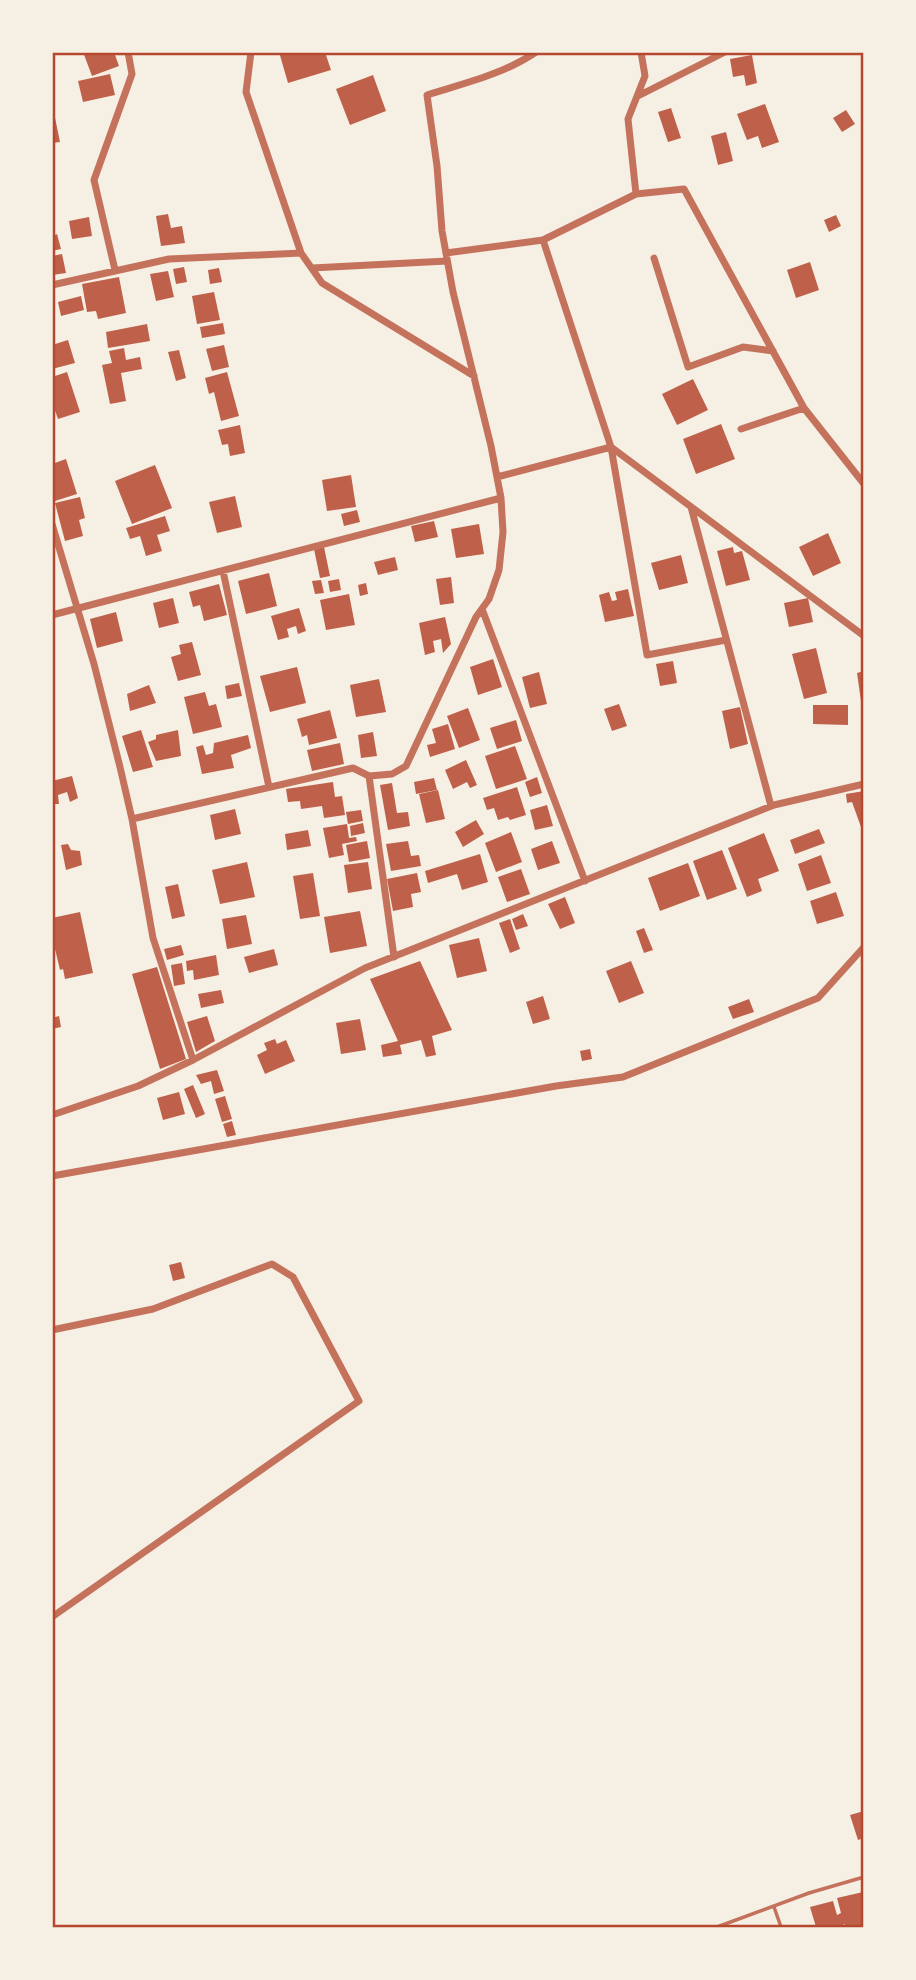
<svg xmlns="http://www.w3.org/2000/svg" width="916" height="1980" font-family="Merriweather,serif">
	<rect width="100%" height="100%" fill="#f6efe4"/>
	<path fill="#bf614a" d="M83,52H114L119,66L92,76Z
		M279,52H325L331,70L288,83Z
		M752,55L757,83L746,86L744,75L733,77L730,59Z
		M110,74L115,95L83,102L78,81Z
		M373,75L386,111L350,125L336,89Z
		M52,103L60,142L52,143Z
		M765,104L779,142L762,148L758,136L747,140L737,114Z
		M671,108L681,138L668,142L658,112Z
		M846,110L855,124L842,132L833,118Z
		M726,132L733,161L718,165L711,136Z
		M168,214L171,228L182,226L185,243L161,246L156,216Z
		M836,215L841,226L829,232L824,220Z
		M89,217L92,236L72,239L69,221Z
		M57,234L61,249L52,251V236Z
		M62,254L66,273L52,275V256Z
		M810,262L819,290L796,298L787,270Z
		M184,267L187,282L176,284L173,269Z
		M219,268L222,282L210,284L208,270Z
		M168,271L174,297L156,301L150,274Z
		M119,277L126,313L98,319L96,311L87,312L82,284Z
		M214,292L220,320L197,324L192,296Z
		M81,296L84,310L61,316L58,302Z
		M223,323L225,334L202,338L200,327Z
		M147,324L150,341L108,348L106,332Z
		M68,340L75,363L52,369V345Z
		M224,345L229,367L212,371L206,349Z
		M124,348L126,360L140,357L142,369L121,373L126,401L110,404L102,365L112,363L109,351Z
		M179,350L186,378L176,381L168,352Z
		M67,372L80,412L58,419L52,402V377Z
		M227,372L239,416L221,421L214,392L209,394L205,378Z
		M693,379L708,410L677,425L662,394Z
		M721,424L735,459L696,474L683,439Z
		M240,425L245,453L230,456L228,444L222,445L218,430Z
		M66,459L77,494L55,501L52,493V464Z
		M155,465L172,508L132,524L115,481Z
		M351,475L356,507L327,511L322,480Z
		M235,496L242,527L217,533L209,502Z
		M80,497L85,518L79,520L83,536L65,541L55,503Z
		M357,510L360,522L344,526L341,514Z
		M165,516L170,531L157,535L162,551L146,556L140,536L130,539L126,528Z
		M434,521L438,537L415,542L411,526Z
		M479,524L484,554L456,558L451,529Z
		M828,533L841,563L813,576L799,547Z
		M324,547L330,576L320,578L314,549Z
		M733,547L734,553L742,551L750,580L726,586L717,551Z
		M681,555L688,583L659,590L651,563Z
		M395,557L398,570L378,575L374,562Z
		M269,573L277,606L246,614L238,581Z
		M451,577L454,603L440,605L436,579Z
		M339,579L341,590L330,592L328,581Z
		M321,580L324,593L315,594L312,581Z
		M366,583L368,594L360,596L358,585Z
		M219,584L227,615L204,621L200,605L193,607L189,592Z
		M628,589L634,616L605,622L599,595L609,592L612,601L617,600L615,592Z
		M349,594L355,625L326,630L320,600Z
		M173,598L179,623L159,628L153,603Z
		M808,598L813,622L789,627L784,603Z
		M299,608L306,631L298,634L296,626L287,629L289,637L278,640L271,616Z
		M116,612L123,641L97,648L90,619Z
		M445,617L451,644L443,653L441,639L433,641L435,652L425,655L419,623Z
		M192,642L201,675L178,681L171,657L181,654L179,645Z
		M816,648L827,693L804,699L792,654Z
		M493,659L502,687L478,695L470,667Z
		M673,661L677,683L660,686L656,664Z
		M297,667L306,703L270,712L260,676Z
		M864,671V701H861L857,673Z
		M539,672L547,704L530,708L522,677Z
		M379,679L386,712L356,717L350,685Z
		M239,683L242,696L227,699L225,686Z
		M149,685L156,703L130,711L127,694Z
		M205,692L209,706L216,704L222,727L193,734L184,697Z
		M619,704L627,726L612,731L604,709Z
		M813,705H848V725L813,724Z
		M740,707L748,744L730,749L722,711Z
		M468,708L480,740L459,748L447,716Z
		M330,710L337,738L309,745L307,735L302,737L297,719Z
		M516,720L522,741L497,749L490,728Z
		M448,724L455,749L430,757L427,745L436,743L432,729Z
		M141,730L153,767L133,772L122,736Z
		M178,730L181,756L156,761L148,742L156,739V735Z
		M373,732L377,756L361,758L358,735Z
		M248,735L251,748L231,755L234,768L202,774L196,747L203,745L206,755L213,753L214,743Z
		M340,743L344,764L312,771L307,750Z
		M515,746L527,779L496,789L485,756Z
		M466,760L477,785L470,788L467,782L453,789L445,770Z
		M72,776L78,798L70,802L67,792L58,795L59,804H52V781Z
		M537,777L542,793L530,797L525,782Z
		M434,778L437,790L416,794L414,782Z
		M333,782L335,797L342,796L345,815L324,818L322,806L301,809L300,801L288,802L286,789Z
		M392,783L397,813L408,812L410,826L388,830L380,785Z
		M517,787L526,815L510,820L508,817L498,820L494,808L487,810L483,798Z
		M438,790L445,819L426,823L419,794Z
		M864,791V826L861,827L852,802L847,803L846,794Z
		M547,805L553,826L535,830L530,810Z
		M235,809L241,834L215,840L210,815Z
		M361,810L363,821L348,824L346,812Z
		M476,820L484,834L463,847L455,832Z
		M363,823L365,833L351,836L350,826Z
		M347,824L349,838L356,837L357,841L342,844L344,855L329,858L323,828Z
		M819,829L825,843L795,854L790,840Z
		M308,830L311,846L287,850L285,834Z
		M511,832L522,862L496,872L485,843Z
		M764,833L779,871L758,879L762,891L747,897L728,848Z
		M367,841L370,858L349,862L346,845Z
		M408,841L411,856L419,855L421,866L391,871L386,844Z
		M552,841L560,863L538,870L531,849Z
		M68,844L71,850L80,851L82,865L66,870L61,845Z
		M722,850L737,889L707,900L693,861Z
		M480,854L488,882L462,890L457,874L428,883L425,871Z
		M821,855L831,883L807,891L798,864Z
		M247,862L255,897L220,904L212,870Z
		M368,862L372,889L348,893L344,865Z
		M688,863L700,896L660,911L648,878Z
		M521,869L530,894L507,902L498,877Z
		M313,873L320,916L300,919L293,876Z
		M417,873L421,892L411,894L413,907L393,911L387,879Z
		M178,884L185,916L172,919L165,887Z
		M836,892L844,916L817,924L810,901Z
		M565,897L575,923L560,929L548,904Z
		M360,911L367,946L330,953L324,917Z
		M80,912L93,973L65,979L63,969L60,970L55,949H52V918Z
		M523,914L528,926L516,930L512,919Z
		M246,915L252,944L227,949L222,919Z
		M510,919L520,949L510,953L499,923Z
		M644,928L653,950L644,953L636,931Z
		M479,938L487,971L457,978L449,945Z
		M181,945L184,955L167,960L164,949Z
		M274,949L278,965L249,973L244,957Z
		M216,955L219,975L194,980L193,970L187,971L186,961Z
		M420,961L452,1030L432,1036L436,1055L426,1057L421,1040L400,1045L402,1054L383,1057L381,1045L398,1041L370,979Z
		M631,961L644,993L619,1003L606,971Z
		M182,963L185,984L174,986L171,965Z
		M157,967L186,1059L160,1069L132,974Z
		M221,990L224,1003L201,1008L198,994Z
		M543,996L550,1019L533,1024L526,1002Z
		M749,999L754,1012L733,1019L728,1007Z
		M59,1016L61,1027L52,1029V1018Z
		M207,1016L215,1041L196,1052L187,1022Z
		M360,1019L366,1050L341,1054L336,1023Z
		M275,1039L277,1044L286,1040L295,1061L265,1074L257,1055L267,1050L264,1043Z
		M590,1049L592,1059L582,1061L580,1051Z
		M217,1070L224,1091L214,1094L211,1081L201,1084L196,1075Z
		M193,1085L205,1114L196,1118L184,1089Z
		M179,1092L185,1114L163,1120L157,1098Z
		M225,1096L232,1119L222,1122L215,1099Z
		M232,1121L236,1135L227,1137L223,1124Z
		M181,1262L185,1278L173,1281L169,1265Z
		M864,1811V1838L858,1840L850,1815Z
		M863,1892V1927H845V1924L839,1927H816L810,1907L833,1901L837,1915L841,1913L837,1898Z"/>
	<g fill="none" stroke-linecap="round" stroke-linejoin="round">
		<path stroke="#c5725c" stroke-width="3.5" d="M774,1907L781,1927
			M717,1927L809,1893L864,1877"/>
		<path stroke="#c5725c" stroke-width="7" d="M251,52L246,92L301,253L322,283L474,376
			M641,52L645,76L628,119L636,194L684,189L804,408L864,484
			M638,96L725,52
			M543,240L611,447L864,636
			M446,253L543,240L636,194
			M654,258L688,367L743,347L773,351
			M312,268L447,261
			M115,270L94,180L132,74L128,52
			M52,285L169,259L301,253
			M741,429L804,408
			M497,477L611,447L647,655L726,640
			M691,507L771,806
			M52,524L94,664L120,767L132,819L153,938L193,1060
			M223,571L269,787
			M482,609L585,881
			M52,615L501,498
			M369,776L392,774L406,766L476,617L489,599L499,570L503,532L501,498L491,446L453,292L442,231L437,166L427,95C462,84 504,74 536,52
			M132,819L353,768L369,776L394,957
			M52,1115L138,1086L193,1060L365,968L774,805L864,784
			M52,1176L556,1086L623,1077L818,998L864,947
			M52,1330L153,1309L272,1264L293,1277L359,1401L52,1617"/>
	</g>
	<rect width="916" height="1980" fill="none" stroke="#f6efe4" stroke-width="108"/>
	<rect x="54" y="54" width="808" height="1872" fill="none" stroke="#b5482f" stroke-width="2.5"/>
</svg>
